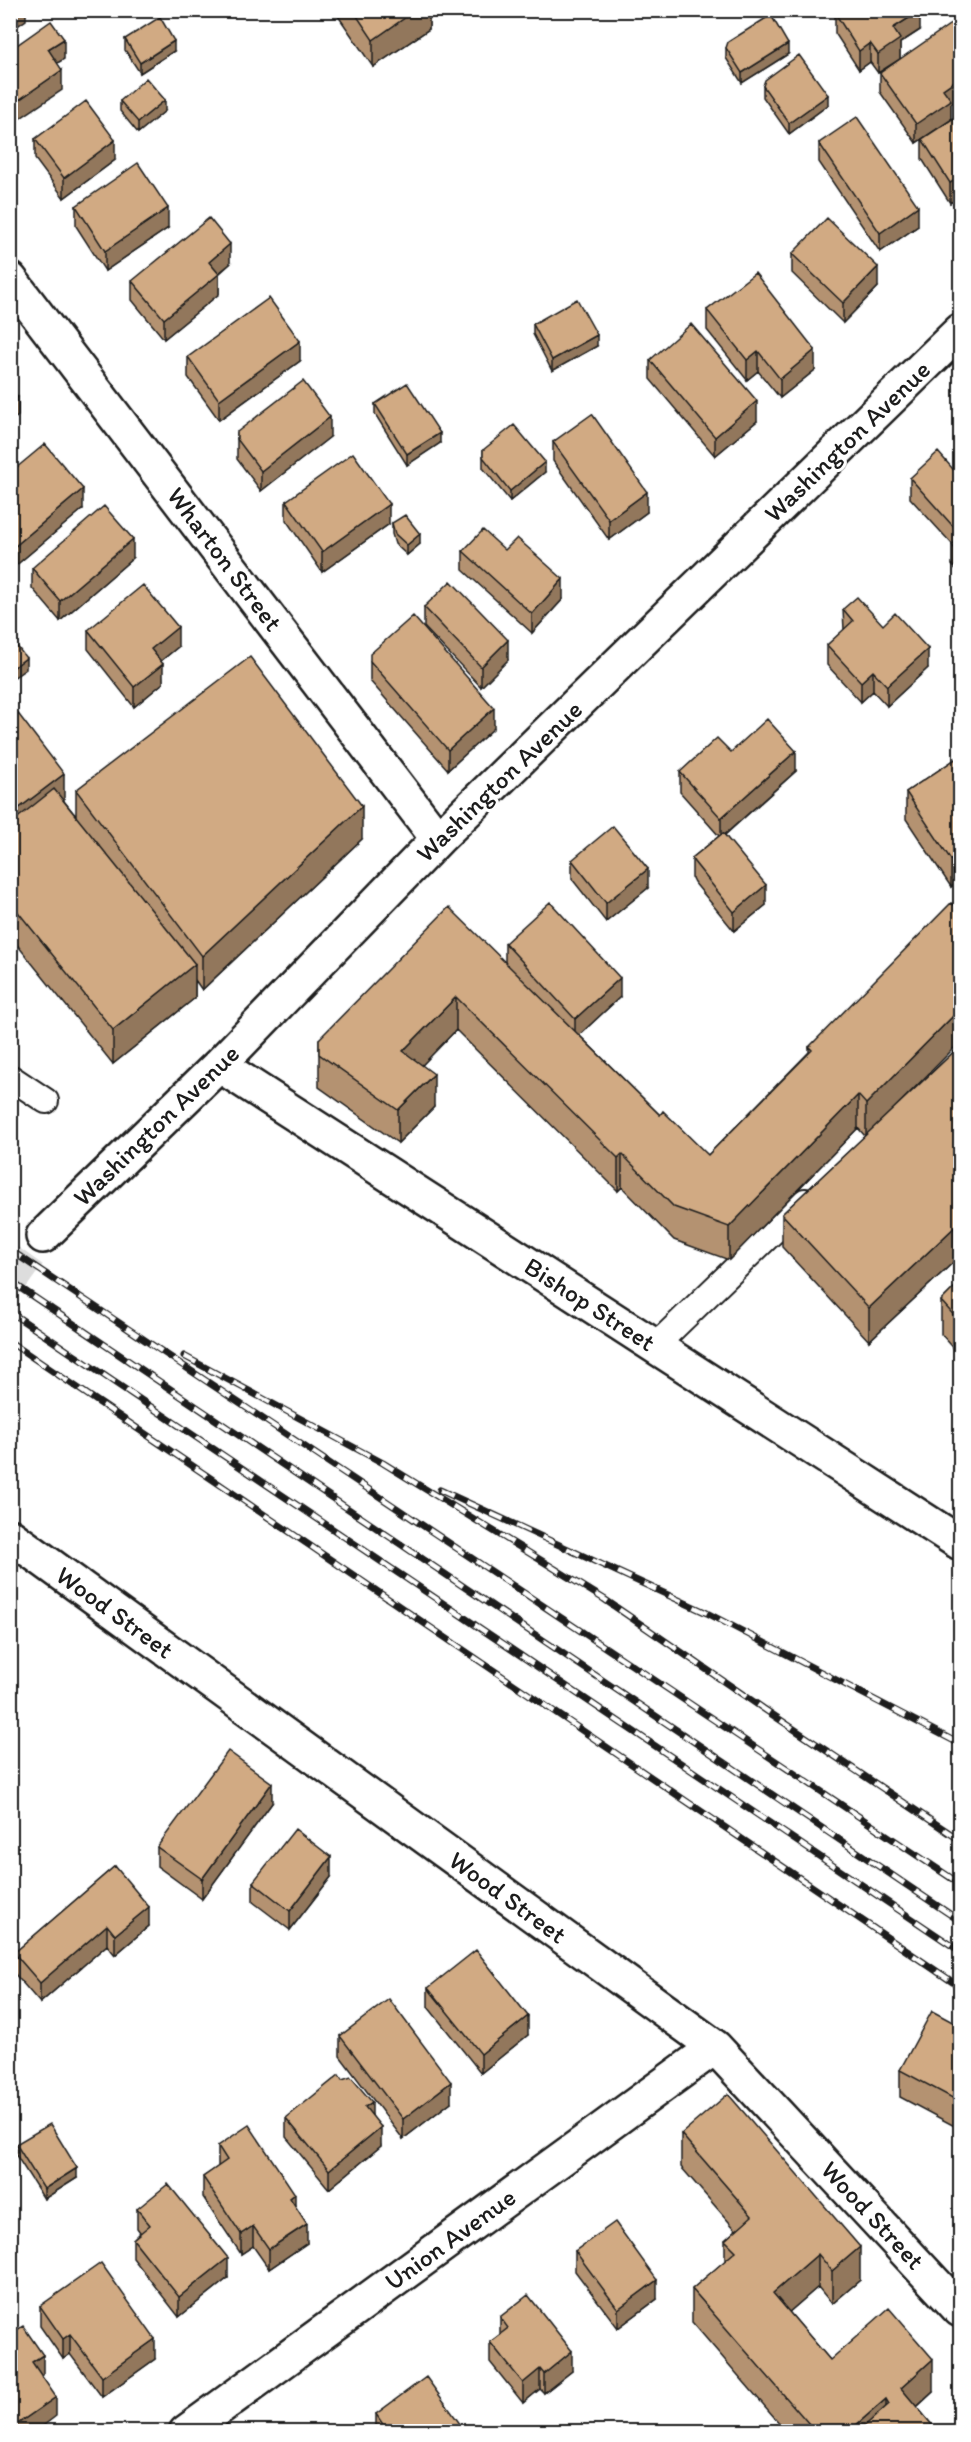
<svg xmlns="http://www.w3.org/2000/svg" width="971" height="2442" font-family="Itim,sans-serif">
	<rect width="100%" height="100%" fill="#fff"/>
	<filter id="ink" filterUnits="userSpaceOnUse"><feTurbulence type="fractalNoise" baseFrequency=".0167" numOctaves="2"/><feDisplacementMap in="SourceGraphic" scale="12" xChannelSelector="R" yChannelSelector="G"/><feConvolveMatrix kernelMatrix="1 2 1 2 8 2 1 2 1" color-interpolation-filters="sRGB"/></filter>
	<g filter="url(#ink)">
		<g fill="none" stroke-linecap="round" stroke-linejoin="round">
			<path stroke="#ddd" stroke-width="33" stroke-dasharray="33 16" stroke-linecap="butt" d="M10,1282L43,1236"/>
			<g stroke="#1c1c1c" stroke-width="28">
				<path id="service" d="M10,1077L46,1101
					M655,1346L805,1201"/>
			</g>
			<g stroke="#1c1c1c" stroke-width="38">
				<path id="minor" d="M10,279L438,839
					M219,1065L960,1543
					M43,1236L219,1065L438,839L960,331
					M10,1536L715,2047L960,2310
					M186,2432L715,2047"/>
			</g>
			<use href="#service" stroke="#fff" stroke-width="24"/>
			<use href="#minor" stroke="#fff" stroke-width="33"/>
			<g stroke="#1c1c1c" stroke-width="7">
				<path id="rail" d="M10,1250L960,1884
					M10,1281L960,1921
					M10,1312L960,1951
					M10,1342L960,1987
					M184,1356L383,1463L604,1599L764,1709L960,1840
					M440,1490L707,1613L960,1744"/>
			</g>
			<use href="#rail" stroke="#fff" stroke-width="4.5" stroke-dasharray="14" stroke-linecap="butt"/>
		</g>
		<path fill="#b49271" stroke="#1c1c1c" stroke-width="1.5" d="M334,10H429V29L373,67Z
			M835,13L920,30L900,43V59L878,73L870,62L859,70L835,33Z
			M125,39L174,51L140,73L125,50Z
			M726,48L788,54L742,83L726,58Z
			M880,73L951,104V120L933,132L960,114V200L959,198L950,203L922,159V139L916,143L880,92Z
			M763,86L828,105L789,134L763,97Z
			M120,101L165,111L138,133L120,111Z
			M35,139L115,160L64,198L35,159Z
			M819,143L918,226L880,252L819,162Z
			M76,206L168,228L105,271L76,226Z
			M792,254L878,287L843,323L792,273Z
			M230,264L219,274V294L164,339L132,300V281Z
			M707,310L815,370L780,398L758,371L747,380L707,330Z
			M533,324L597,346L552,371L533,334Z
			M188,357L300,361L219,420L188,377Z
			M650,360L757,421L715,456L650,379Z
			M375,404L440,443L407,465L375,414Z
			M237,432L330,437L261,491L237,459Z
			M553,442L647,512L609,540L553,461Z
			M483,450L545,472L510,501L483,468Z
			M10,473L83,509L14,567L10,562Z
			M960,477V574L952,565V544L910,498V478Z
			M286,501L389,524L322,572L286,520Z
			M392,523L420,544L407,555L395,544L392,534Z
			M505,550L563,599L532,633L463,570V551Z
			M133,558L60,621L32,588V568Z
			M424,607L508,660L481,687L424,627Z
			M843,609L883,625L928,668L887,706L873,691L861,702L827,665V645L844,630Z
			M88,630L178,647L161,661L163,683L134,707L88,649Z
			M370,661L494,728L448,770L370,681Z
			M10,703L64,801L76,816V790L362,839L202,990L195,980V998L113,1064L10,936Z
			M960,712V744L958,741V714Z
			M731,752L796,771L725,835L766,905L734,931L694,882L692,878V858L719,836L680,792V772Z
			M960,756V881L951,887L906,819V792Z
			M572,860L648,888L606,922L572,879Z
			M505,943L620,997L579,1035L660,1115L708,1155L809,1052V1047L903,1100L960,1046V1256L869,1341L782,1247V1214L865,1136L858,1128L729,1260L674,1240L622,1187L618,1191L456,1030L422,1065L434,1107L398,1143L319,1087V1039L505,962Z
			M960,1282V1355L941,1334V1301Z
			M272,1803L202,1899L157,1866V1847Z
			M115,1866L149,1926L115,1955L107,1945L40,2003L14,1973V1953Z
			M331,1877L290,1930L253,1902V1882Z
			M428,1988L528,2035L481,2073L428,2007Z
			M960,2026V2129L900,2097V2070Z
			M340,2036L451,2102L403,2139L340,2056Z
			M372,2115L381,2146L329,2189L286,2137V2118Z
			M681,2134L860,2280L832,2304L818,2287L789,2312L830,2360L933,2392L917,2407L938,2432H787L692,2322V2289L725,2261V2240L736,2230L681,2167Z
			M16,2144L77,2178L44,2199L16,2155Z
			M218,2146L295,2207L307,2243L269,2269L253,2246L241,2254L203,2197V2177L218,2167Z
			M137,2209L228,2278L179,2317L133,2258V2239L140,2232L137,2228Z
			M575,2251L657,2299L618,2328L575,2271Z
			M40,2306L155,2359L102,2397L70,2354L63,2359L40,2326Z
			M500,2317L572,2371L544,2393L540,2389L523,2403L490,2362V2342L500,2335Z
			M376,2414L466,2432H376Z"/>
		<path fill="#92775c" stroke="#1c1c1c" stroke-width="1.5" d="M12,10H26V20L10,31V12Z
			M416,10H429V29L373,67V40Z
			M920,11V30L900,43V59L878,73V54L893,28Z
			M64,39V59L48,69V49Z
			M174,41V51L140,73V63Z
			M870,43V62L859,70V51Z
			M788,44V54L742,83V73Z
			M62,70V90L10,125V106Z
			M960,77V97L951,104V120L916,143V124L943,89Z
			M828,95V105L789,134V123Z
			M165,100V111L138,133V122Z
			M115,140V160L64,198V178Z
			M959,178V198L950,203V183Z
			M918,206V226L880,252V233Z
			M168,208V228L105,271V251Z
			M230,244V264L209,281V262Z
			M878,267V287L843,323V303Z
			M219,274V294L164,339V319Z
			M597,335V346L552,371V360Z
			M300,341V361L219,420V400Z
			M815,350V370L780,398V379Z
			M758,351V371L747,380V360Z
			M18,397V416L10,422V402Z
			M757,401V421L715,456V437Z
			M330,417V437L261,491V471Z
			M440,433V443L407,465V454Z
			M545,462V472L510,501V491Z
			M83,489V509L14,567V547Z
			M647,492V512L609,540V520Z
			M389,504V524L322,572V552Z
			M420,534V544L407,555V545Z
			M133,539V558L60,621V601Z
			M563,579V599L532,633V614Z
			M178,627V647L151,669V649Z
			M508,640V660L481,687V667Z
			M928,649V668L887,706V686Z
			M26,658V669L10,680V670Z
			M163,664V683L134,707V687Z
			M873,671V691L861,702V682Z
			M494,708V728L448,770V750Z
			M796,751V771L721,838V818Z
			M64,774V807L10,848V815Z
			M362,806V839L202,990V956Z
			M960,854V881L951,887V860Z
			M648,869V888L606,922V903Z
			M766,885V905L734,931V912Z
			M195,964V998L113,1064V1030Z
			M620,978V997L575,1039V1019Z
			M456,997V1030L403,1085V1051Z
			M960,1009V1042L866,1137V1104Z
			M434,1074V1107L398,1143V1110Z
			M858,1095V1128L729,1260V1227Z
			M622,1154V1187L618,1191V1158Z
			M960,1222V1256L869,1341V1308Z
			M272,1783V1803L202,1899V1879Z
			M331,1857V1877L290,1930V1911Z
			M149,1907V1926L115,1955V1935Z
			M107,1925V1945L40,2003V1983Z
			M528,2016V2035L481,2073V2054Z
			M451,2082V2102L403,2139V2119Z
			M372,2102V2122L365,2107Z
			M381,2127V2146L329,2189V2170Z
			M77,2168V2178L44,2199V2189Z
			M295,2194V2213L290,2198Z
			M307,2224V2243L269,2269V2249Z
			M253,2226V2246L241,2254V2234Z
			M860,2247V2280L832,2304V2271Z
			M818,2254V2287L773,2326V2293Z
			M228,2258V2278L179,2317V2297Z
			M657,2280V2299L618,2328V2309Z
			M70,2334V2354L63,2359V2339Z
			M155,2339V2359L102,2397V2377Z
			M572,2351V2371L544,2393V2374Z
			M43,2355V2375L32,2382V2362Z
			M933,2359V2392L901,2421V2388Z
			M540,2369V2389L523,2403V2383Z
			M56,2397V2416L35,2432H10V2429Z
			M886,2399V2432H848Z"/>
		<path fill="#d1aa83" stroke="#1c1c1c" stroke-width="1.5" d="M353,10H416L373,40Z
			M838,10H920V11L893,28L900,39L878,54L870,43L859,51L835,13Z
			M771,15L788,44L742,73L726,48L728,42Z
			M160,17L174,41L140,63L125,39Z
			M51,21L64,39L48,49L62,70L10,106V50Z
			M952,23L960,34V77L943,89L951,100L916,124L880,73Z
			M799,55L828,95L789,123L763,86L765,80Z
			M146,78L165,100L138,122L120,101Z
			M86,101L115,140L64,178L35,139Z
			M960,114V180L959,178L950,183L922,139Z
			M857,117L918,206L880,233L819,143Z
			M138,163L168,208L105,251L76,206Z
			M209,218L230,244L209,262L219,274L164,319L132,281Z
			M827,218L878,267L843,303L792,254Z
			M755,273L815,350L780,379L758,351L747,360L707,310Z
			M269,298L300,341L219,400L188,357Z
			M577,299L597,335L552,360L533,324Z
			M691,324L757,401L715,437L650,360Z
			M303,381L330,417L261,471L237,439V432Z
			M407,383L440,433L407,454L375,404Z
			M10,386L18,397L10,402Z
			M592,414L647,492L609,520L553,442Z
			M514,425L545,462L510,491L483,457V450Z
			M45,444L83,489L14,547L10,543V473Z
			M938,452L960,477V534L910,478Z
			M353,453L389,504L322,552L286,501Z
			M104,506L133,539L60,601L32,568Z
			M405,515L420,534L407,545L395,534L392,523Z
			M483,530L505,550L517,538L563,579L532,614L463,551Z
			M960,537V555L952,545Z
			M451,581L508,640L481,667L424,607Z
			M143,585L178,627L151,649L163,664L134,687L88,630Z
			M857,597L883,625L895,613L928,649L887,686L873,671L861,682L827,645L853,621L843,609Z
			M413,616L494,708L448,750L370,661V654Z
			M10,637L26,658L10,670Z
			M250,657L362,806L202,956L76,790Z
			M10,703L64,774L10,815Z
			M767,719L796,751L721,818L680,772L717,738L731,752Z
			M960,756V854L951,860L906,792Z
			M54,789L195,964L113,1030L10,902V824Z
			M613,826L648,869L606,903L572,860Z
			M723,833L766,885L734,912L694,862L692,858Z
			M550,902L620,978L575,1019L505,943Z
			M960,902V1009L866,1104L858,1095L729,1227L674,1207L622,1154L618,1158L456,997L403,1051L434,1074L398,1110L319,1054V1039L449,907L660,1115L663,1111L708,1155L812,1050L809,1047L951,903L956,906Z
			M960,1046V1222L869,1308L782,1214Z
			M960,1282V1322L941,1301Z
			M228,1751L272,1783L202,1879L157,1847Z
			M295,1829L331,1857L290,1911L253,1882Z
			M115,1866L149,1907L115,1935L107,1925L40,1983L14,1953Z
			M476,1950L528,2016L481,2054L428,1988Z
			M389,1999L451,2082L403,2119L340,2036Z
			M932,2011L960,2026V2102L900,2070Z
			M339,2075L342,2080L351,2077L372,2102L365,2107L381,2127L329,2170L286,2118Z
			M728,2094L860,2247L832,2271L818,2254L773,2293L830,2360L889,2308L933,2359L901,2388L938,2432H858L889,2404L886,2399L848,2432H816L692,2289L736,2251L725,2240L752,2216L681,2134Z
			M50,2124L77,2168L44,2189L16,2144Z
			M249,2125L295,2194L290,2198L307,2224L269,2249L253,2226L241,2234L203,2177L227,2160L218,2146Z
			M168,2184L228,2258L179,2297L133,2239L150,2225L137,2209Z
			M615,2222L657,2280L618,2309L575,2251Z
			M101,2263L155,2339L102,2377L70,2334L63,2339L40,2306Z
			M528,2295L572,2351L544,2374L540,2369L523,2383L490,2342L508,2328L500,2317Z
			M23,2326L43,2355L32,2362L56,2397L10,2429V2334Z
			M426,2377L466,2432H388L376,2414Z
			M344,2427L348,2432H337Z"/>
	</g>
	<g text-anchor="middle" stroke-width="6" stroke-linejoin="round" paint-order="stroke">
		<g font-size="26" fill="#1c1c1c" stroke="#fff">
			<text transform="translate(847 441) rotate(-44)" y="9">Washington Avenue</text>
			<text transform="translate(225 559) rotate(53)" y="9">Wharton Street</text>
			<text transform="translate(499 781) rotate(-44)" y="9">Washington Avenue</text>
			<text transform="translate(156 1125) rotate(-44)" y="9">Washington Avenue</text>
			<text transform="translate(590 1304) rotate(33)" y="9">Bishop Street</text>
			<text transform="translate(115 1612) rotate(36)" y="9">Wood Street</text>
			<text transform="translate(508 1897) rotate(36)" y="9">Wood Street</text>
			<text transform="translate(873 2215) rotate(47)" y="9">Wood Street</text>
			<text transform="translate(450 2239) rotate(-36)" y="9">Union Avenue</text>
		</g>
	</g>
	<rect width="971" height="2442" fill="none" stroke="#fff" stroke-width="36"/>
	<rect x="18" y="18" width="935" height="2406" fill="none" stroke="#1c1c1c" stroke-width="2" filter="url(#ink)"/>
</svg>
